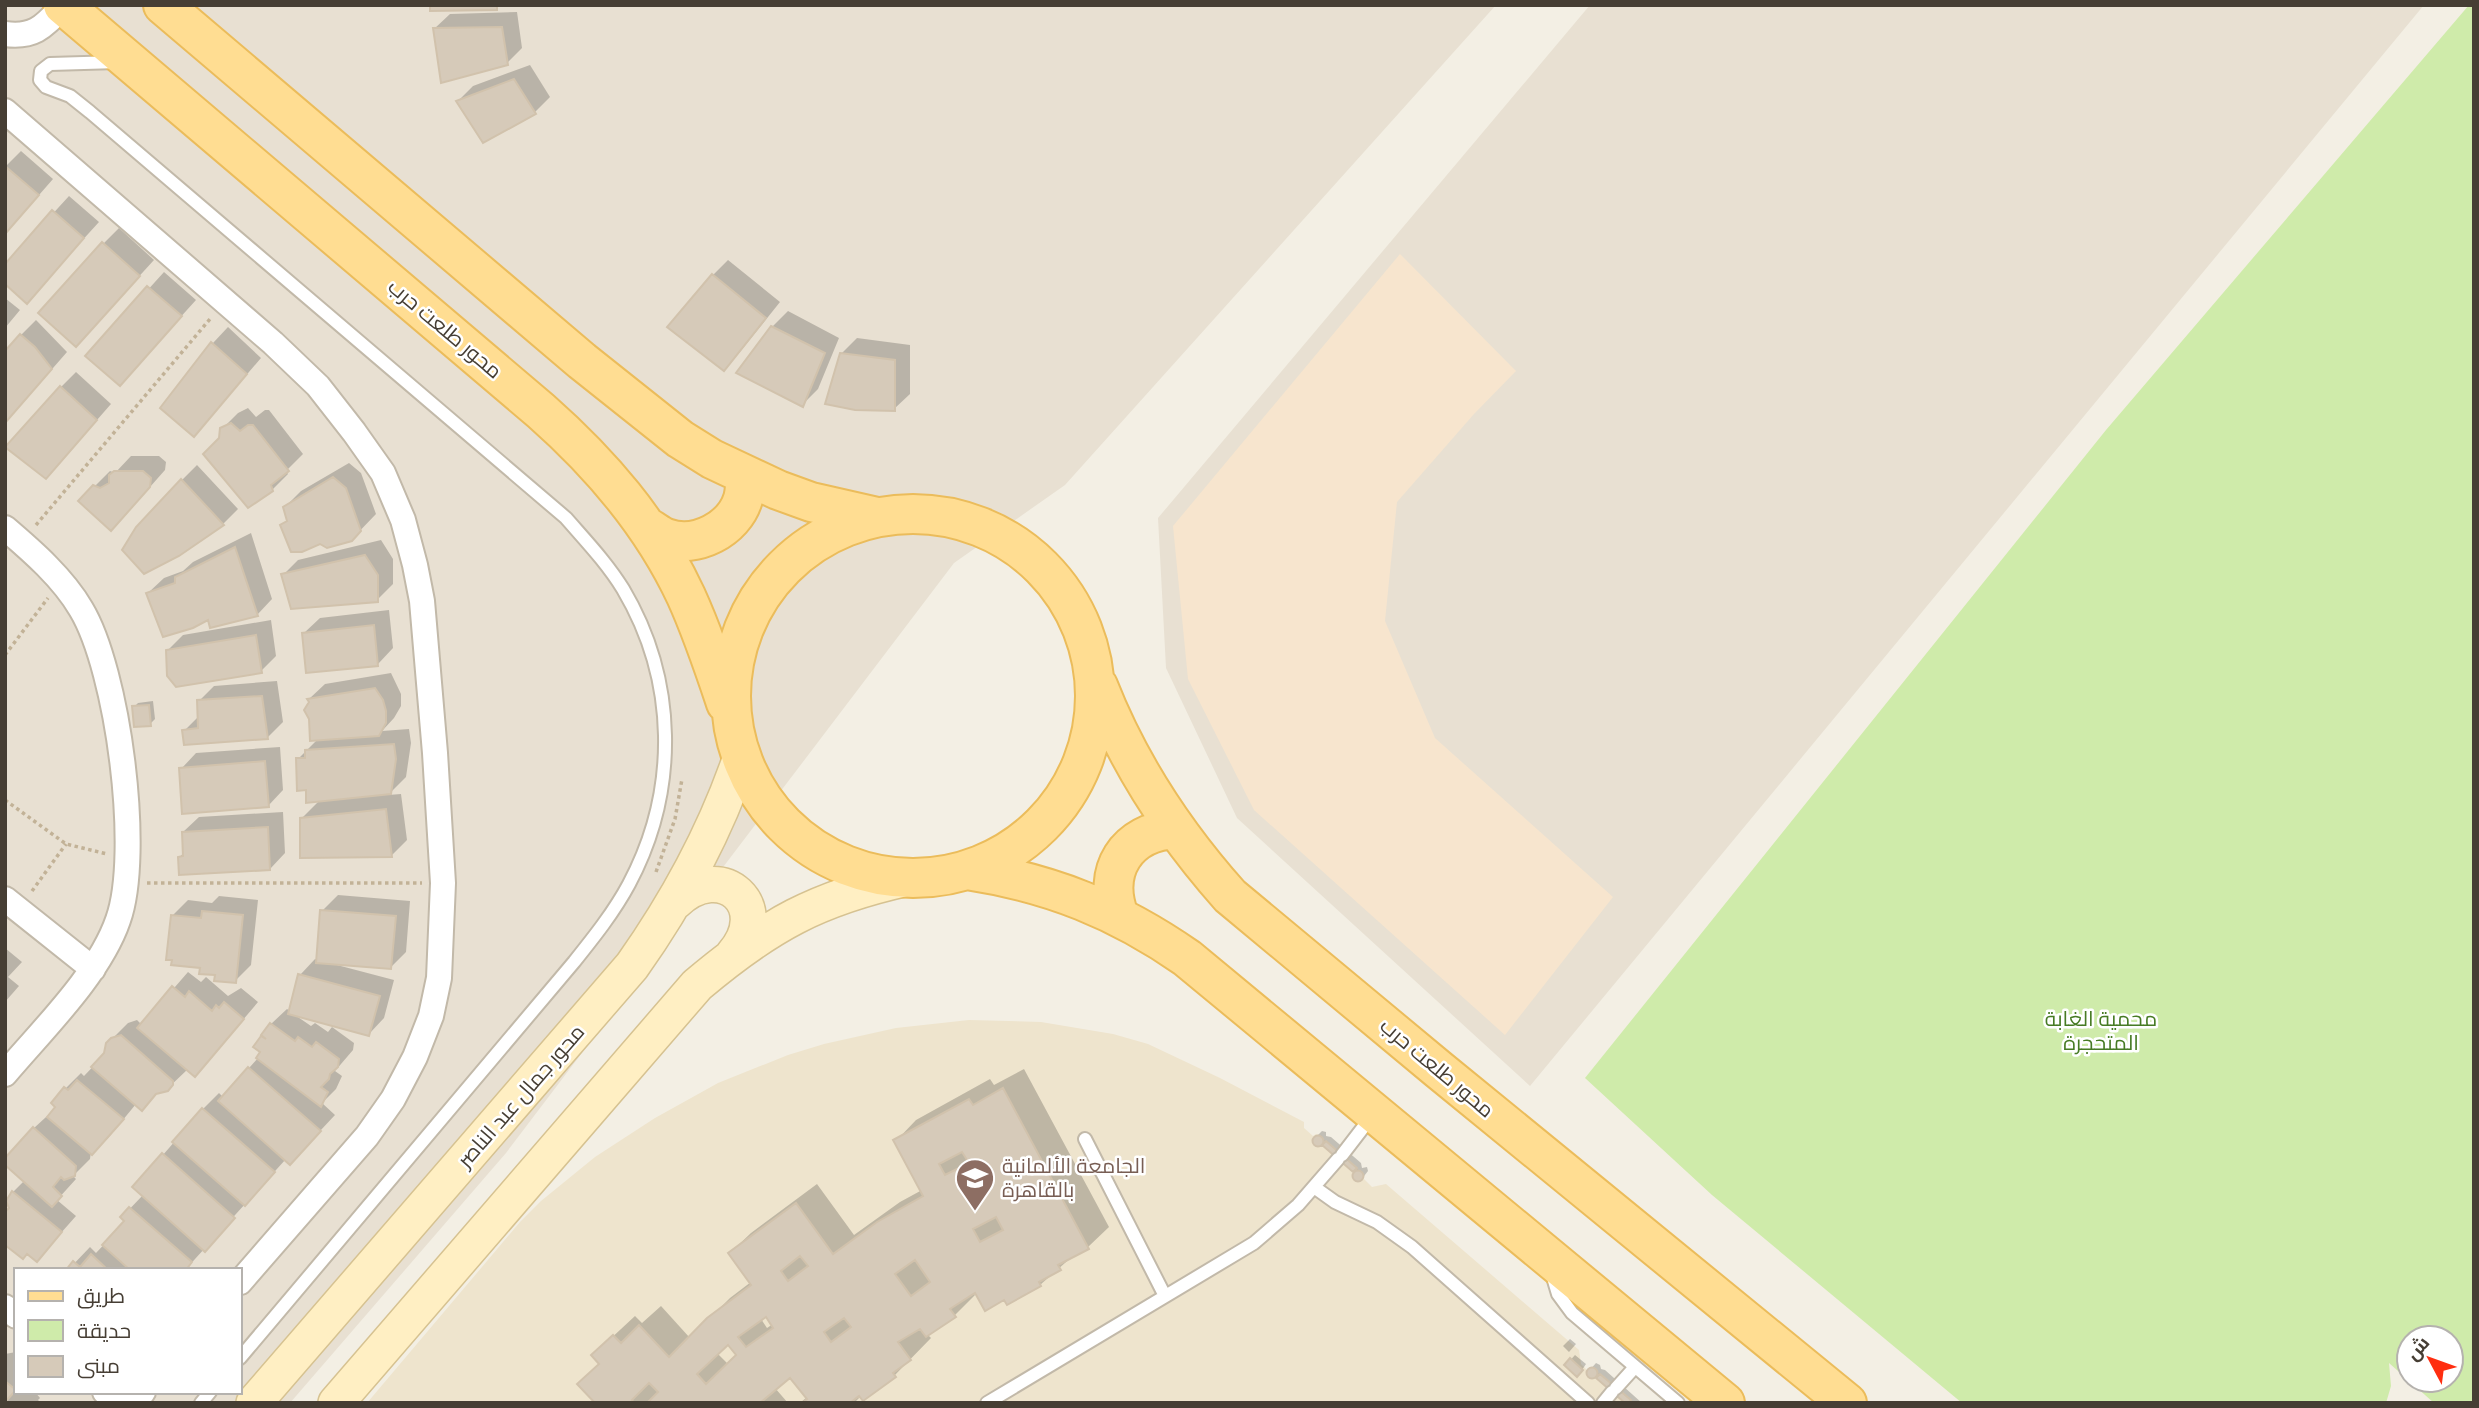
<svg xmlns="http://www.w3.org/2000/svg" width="2479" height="1408" font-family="'IBM Plex Sans',Cairo,sans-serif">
	<rect width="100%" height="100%" fill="#f3efe4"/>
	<path fill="#e8e0d2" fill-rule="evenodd" d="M5,5H1496L1065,485L954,563L506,1153L290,1403H5ZM16,1270H240V1392H16Z
		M1590,5H2424L1530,1086L1237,818L1166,668L1158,518Z"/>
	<path fill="#f7e5ce" d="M1400,254L1516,371L1474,414L1397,502L1385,621L1435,738L1613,897L1505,1035L1254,810L1188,679L1173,526Z"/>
	<path fill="#eee4cd" d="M969,1020L1041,1022L1113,1034L1148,1044L1220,1078L1304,1122V1128L1313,1136L1316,1134L1322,1136L1323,1140L1326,1141L1357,1168L1358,1171H1362L1364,1179L1372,1187L1386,1184L1579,1350L1581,1364L1587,1370L1590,1367L1596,1369L1597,1373L1600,1374L1631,1400L1630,1403H367L520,1222L541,1201L595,1157L655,1118L718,1083L788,1055L824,1044L896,1028Z"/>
	<path fill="#cfebaa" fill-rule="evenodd" d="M2469,5H2474V1403H2434L2389,1363L2391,1386L2386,1403H1962L1712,1195L1585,1078L2106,430ZM2409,1338H2451V1380H2409Z"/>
	<path fill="#0003" fill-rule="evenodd" d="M517,12L522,48L507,63L434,29L450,14Z
		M530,65L550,97L535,112L458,101L473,86Z
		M21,151L53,179L5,234V167Z
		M69,196L99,222L27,301L5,266Z
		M119,228L154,260L91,329L104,243Z
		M728,260L780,302L739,353L724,368L713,275Z
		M164,272L196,300L120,384L88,356Z
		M5,298L20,310L5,328Z
		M788,311L839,338L818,389L803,404L772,327Z
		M36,320L67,352L5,423L21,335Z
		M228,327L261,358L209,419L163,407L213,343Z
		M857,338L910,345V394L894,409L841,354Z
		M76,372L111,404L61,461V387Z
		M248,408L256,417L265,410H269L303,454L286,471L288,474L272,490L221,438L222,429L238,413Z
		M131,456H159L166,462L165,470L127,513L80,501L110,471L115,473Z
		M349,463L361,473L376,514L351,540L282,525L289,519L285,507L301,491Z
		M197,465L238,509L223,524L178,555L182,480Z
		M251,533L272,599L257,615L209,617L148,593L164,578L183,571L193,562Z
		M381,540L393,559V584L377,600L283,575L298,560Z
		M389,610L393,648L378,664L304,633L320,618Z
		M271,620L276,656L261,671L167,651L183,635Z
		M391,673L401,694V706L394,718L382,731L409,729L411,743L406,777L388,795L401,794L407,840L392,855L302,818L320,800L308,788L298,759L319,738L309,699L325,684Z
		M277,681L283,722L267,738L184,731L199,716V701L214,686Z
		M153,701L155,719L150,724L134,707L138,703Z
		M280,747L283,790L268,806L181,769L196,753Z
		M283,812L285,853L270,869L180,857L184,852L183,832L199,817Z
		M338,895L410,901L406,952L391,967L337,963V965L394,980L384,1018L369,1034L295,1015L311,1026L315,1023L328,1032L332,1027L354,1043L353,1050L335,1071L342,1076L336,1089L322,1103L335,1115L305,1147L286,1159L185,1270H68L90,1247L96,1253L126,1221L122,1217L143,1195L135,1187L203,1109L219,1093L223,1097L258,1058L263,1052L256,1047L271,1024L287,1009L290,1011L300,975L315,959L318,960L322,911Z
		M219,896L258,900L251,965L235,981L201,967L172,916L188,900L212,903Z
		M5,948L22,962L8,977L19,986L5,1002Z
		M188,972L201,982L206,977L228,996L241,988L258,1002L210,1059L188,1069L167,1089L158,1092L142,1109L136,1104L108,1138L92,1153L91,1151L90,1159L73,1176L76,1179L57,1200L76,1216L37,1260L11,1208L13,1192L25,1180L34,1128L57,1107L53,1103L66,1088L81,1073L84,1076L105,1054L112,1039L128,1023L137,1020L142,1025Z
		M1024,1069L1109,1227L1088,1247L1074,1255L1040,1285L1005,1298L977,1293L954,1316L927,1334L931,1338L894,1376L861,1396L854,1403H800L807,1397L790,1375L775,1388L788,1403H597L601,1363L593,1355L635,1316L642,1323L661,1306L690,1338L730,1298L751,1282L730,1253L751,1233L817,1184L854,1235L900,1202L922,1190L896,1141L916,1120L990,1079L994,1085ZM766,1315L773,1324L767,1328L761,1319ZM728,1342L738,1355L728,1364L717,1353Z
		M1322,1131L1326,1132V1136L1331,1137L1361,1163L1362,1168L1367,1167L1368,1171L1361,1180L1356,1179L1354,1171L1323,1144H1316L1314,1139Z
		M1570,1339L1576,1344L1569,1352L1563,1346Z
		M16,1352V1392H35L40,1398L38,1400L41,1403H5V1354Z
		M1575,1355L1586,1364L1582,1370L1566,1365Z
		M1596,1363L1600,1365L1601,1369L1605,1370L1642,1403H1627L1597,1376H1590L1588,1372Z"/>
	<path fill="#d6cab9" stroke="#d1c2ac" stroke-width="2" fill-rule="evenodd" d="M430,5H497V10L430,11Z
		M502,27L508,65L441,83L433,28Z
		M514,79L536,114L483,143L456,101Z
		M5,166L39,195L5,234Z
		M52,210L84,238L27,304L5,284V264Z
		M102,242L140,276L76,347L38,313Z
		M712,274L766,318L724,371L667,327Z
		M147,286L182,316L120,386L85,356Z
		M771,326L825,353L803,407L736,373Z
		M20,334L35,347L52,369L5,423V351Z
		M211,342L247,374L194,437L160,408Z
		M840,353L895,360V411L855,410L825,404Z
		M60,386L97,420L46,479L5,447Z
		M231,423L240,431L248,425H253L289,471L271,485L273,491L248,508L203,454L219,438L220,428Z
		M114,471H143L151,478L150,487L111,531L78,501L93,485L100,488L109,483V475Z
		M333,477L346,488L361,531L352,541L327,548L320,544L302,552H291L280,525L287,521L283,507Z
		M181,479L224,525L179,556L144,574L122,550L136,527Z
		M235,547L258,616L210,628L208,620L193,628L163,637L146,593L175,583V577Z
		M365,555L378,575V602L291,609L281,574Z
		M374,625L378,666L306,673L302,633Z
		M256,635L262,673L176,687L167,676L166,650Z
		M375,688L383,700L386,711V723L379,736L310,741L309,719L304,710L309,702L307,699Z
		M262,696L268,739L184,745L182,730L198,728L197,700Z
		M149,705L151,726L134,727L132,706Z
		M394,744L396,759L391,794L306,803V790L297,791L296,758H305V750Z
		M265,761L269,807L182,814L179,768Z
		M386,809L392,857L300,858V818Z
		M268,827L270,870L179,875L178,857L183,856L182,832Z
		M320,910L396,916L391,969L316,963Z
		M202,911L243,915L236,983L214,981L215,975L199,974L200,968L171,965L172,960H166L171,915L201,918Z
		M298,974L380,996L369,1036L288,1014Z
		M172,986L185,997L189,991L212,1011L216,1005L219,1008L224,1002L244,1019L195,1077L137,1028Z
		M270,1023L295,1041L298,1037L312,1047L316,1042L339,1059L338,1067L330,1074L329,1079L321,1087L328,1092L321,1107L256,1058L260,1052L253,1047L261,1036L266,1039L261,1035Z
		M121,1035L173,1081V1085L168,1091L156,1094L142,1111L91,1067L104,1053L106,1043L111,1038Z
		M248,1067L321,1131L290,1165L218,1101Z
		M77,1080L124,1119L92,1155L47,1117L55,1107L51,1103L64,1087L68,1090Z
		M1003,1088L1089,1249L1058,1265L1061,1270L1039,1282L1041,1286L1007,1305L1004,1300L985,1311L975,1293L950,1309L956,1317L926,1337L920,1329L898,1342L911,1360L893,1373L896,1377L863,1401L859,1396L850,1403H802L807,1399L790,1378L760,1403H647L658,1392L649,1383L632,1400L634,1403H595L577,1384L599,1364L591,1355L613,1335L621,1343L639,1325L669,1357L707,1318L751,1285L728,1253L796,1203L833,1254L877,1222L923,1196L893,1140L969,1099L973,1105ZM962,1152L969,1163L945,1175L939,1164ZM996,1217L1003,1230L980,1242L973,1229ZM800,1256L808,1266L788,1281L781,1271ZM915,1260L930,1282L911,1296L895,1274ZM766,1317L773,1328L746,1347L738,1337ZM844,1318L851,1327L831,1342L824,1332ZM728,1345L736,1355L706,1384L697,1374Z
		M202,1108L275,1172L245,1206L172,1142Z
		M33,1127L76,1166L75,1176L64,1180L61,1177L53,1187L62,1196L52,1207L5,1165V1158Z
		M1312.5 1141a5.5 5.5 0 1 1 11 0a5.5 5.5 0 1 1-11 0Z
		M1326,1141L1357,1168L1353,1172L1322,1145Z
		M162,1153L235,1218L205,1252L132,1187Z
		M1352.5 1176a5.5 5.5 0 1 1 11 0a5.5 5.5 0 1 1-11 0Z
		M12,1191L62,1232L37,1262L27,1254L23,1259L5,1245V1212L9,1208L6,1201Z
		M129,1207L192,1262L186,1270H130L102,1245L124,1221L120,1217Z
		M91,1254L108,1270H66L73,1261L80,1267Z
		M1570,1358L1583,1370L1577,1377L1564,1365Z
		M1586.5 1373a5.5 5.5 0 1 1 11 0a5.5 5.5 0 1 1-11 0Z
		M1600,1374L1631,1400L1629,1403H1625L1596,1378Z
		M5,1381L16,1390L6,1401L8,1403H5Z"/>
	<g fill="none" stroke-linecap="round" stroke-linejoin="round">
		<g stroke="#c2b9a9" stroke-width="16">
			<path id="lane" d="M118,62L50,64L41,71L40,80L46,87L70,96L90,112L566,518C586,541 607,563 623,589C677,680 679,790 629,884C614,912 594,937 574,962L240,1358
				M1085,1139L1165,1296
				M1342,1155L1372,1116
				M1314,1187L1335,1202L1377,1222L1412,1247L1588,1403
				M1552,1274L1558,1294L1572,1313L1678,1403
				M1616,1388L1635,1367
				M201,1403L210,1392
				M987,1403L1254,1243L1298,1205L1338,1159
				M1603,1403L1612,1392"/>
		</g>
		<g stroke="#c2b9a9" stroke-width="28">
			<path id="street" d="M5,34C35,38 44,26 63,6
				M5,111L273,343L318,386L354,432L383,473L403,520L415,565L422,601L435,753L443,883L439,978L431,1016L415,1057L393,1099L367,1136L240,1282
				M5,528C32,551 63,578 81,609C118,670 142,853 118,920C99,975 43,1029 5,1074
				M5,899L93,969
				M5,1307L16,1316
				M105,1392L117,1403
				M134,1403L143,1392"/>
		</g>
		<g stroke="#d6c291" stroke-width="38">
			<path id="secondary" d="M675,902C722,857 775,907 733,955
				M254,1403L632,966C678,901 715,833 741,757
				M336,1403L697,985C768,925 817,898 908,878"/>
		</g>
		<g stroke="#ebbc5b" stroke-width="42">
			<path id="primary" d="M63,5L541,411C601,464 652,523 686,596C702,631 714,667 726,703
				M163,5L582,361L680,439L712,459L778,490L811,502L877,517
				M731 696a182 182 0 1 1 364 0a182 182 0 1 1-364 0Z
				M647,527C653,530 660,536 666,538C696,549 734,529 743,499C745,492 745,484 746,477
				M1098,686C1129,765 1173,832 1230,896L1438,1069L1847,1403
				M967,870C1051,883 1118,910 1187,958L1725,1403
				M1119,916C1102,871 1126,832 1175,829"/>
		</g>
		<path stroke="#c2b297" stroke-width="3.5" stroke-dasharray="3.5 3.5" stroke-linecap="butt" d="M36,525L210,319
			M5,655L48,598
			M5,800L66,844L107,854
			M656,872L675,819L682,779
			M147,883H422
			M32,891L66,844"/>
		<use href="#lane" stroke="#fff" stroke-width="12"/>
		<use href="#street" stroke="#fff" stroke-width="24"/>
		<use href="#secondary" stroke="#ffefc3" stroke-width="35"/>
		<use href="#primary" stroke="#ffdd92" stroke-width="38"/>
	</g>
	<defs>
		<g id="university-pin" transform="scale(2.0125)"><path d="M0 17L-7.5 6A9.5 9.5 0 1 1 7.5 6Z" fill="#8d6e63" stroke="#fff"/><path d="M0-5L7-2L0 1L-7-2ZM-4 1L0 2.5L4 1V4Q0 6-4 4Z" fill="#fff"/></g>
	</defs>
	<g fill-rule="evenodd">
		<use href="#university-pin" x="975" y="1178"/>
	</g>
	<g text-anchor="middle" stroke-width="5" stroke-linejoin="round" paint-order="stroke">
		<g font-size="21" fill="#463e34" stroke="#fff">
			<text transform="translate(445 329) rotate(40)" y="7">محور طلعت حرب</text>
			<text transform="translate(1437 1068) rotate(40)" y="7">محور طلعت حرب</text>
			<text transform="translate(521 1096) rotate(-49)" y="7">محور جمال عبد الناصر</text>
		</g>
		<g font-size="21" fill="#477b24" stroke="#fff">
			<text x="2101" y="1026">محمية الغابة<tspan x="2101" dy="24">المتحجرة</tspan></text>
		</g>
		<g font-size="21" fill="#785e54" stroke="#fff" text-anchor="start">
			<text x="1002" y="1173">الجامعة الألمانية<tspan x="1002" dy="24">بالقاهرة</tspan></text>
		</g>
	</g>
	<rect width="2479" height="1408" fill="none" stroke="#463e34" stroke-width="14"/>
	<rect x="14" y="1268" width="228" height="126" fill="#ffffff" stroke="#b5b2ae" stroke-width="2"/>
	<rect x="28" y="1291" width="35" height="10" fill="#ffdd92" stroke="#b5b2ae" stroke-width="2"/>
	<text x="77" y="1303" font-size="21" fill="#463e34">طريق</text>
	<rect x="28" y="1320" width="35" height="21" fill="#cfebaa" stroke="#b5b2ae" stroke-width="2"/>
	<text x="77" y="1338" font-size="21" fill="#463e34">حديقة</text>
	<rect x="28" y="1356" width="35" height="21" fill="#d6cab9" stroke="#b5b2ae" stroke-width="2"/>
	<text x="77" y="1373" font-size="21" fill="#463e34">مبنى</text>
	<g transform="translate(2430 1359) rotate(311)"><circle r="33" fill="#ffffff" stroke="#b5b2ae" stroke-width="2"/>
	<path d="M0-5L12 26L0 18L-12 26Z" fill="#ff2e10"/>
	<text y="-10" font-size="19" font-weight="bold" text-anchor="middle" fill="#463e34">ش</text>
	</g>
</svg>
